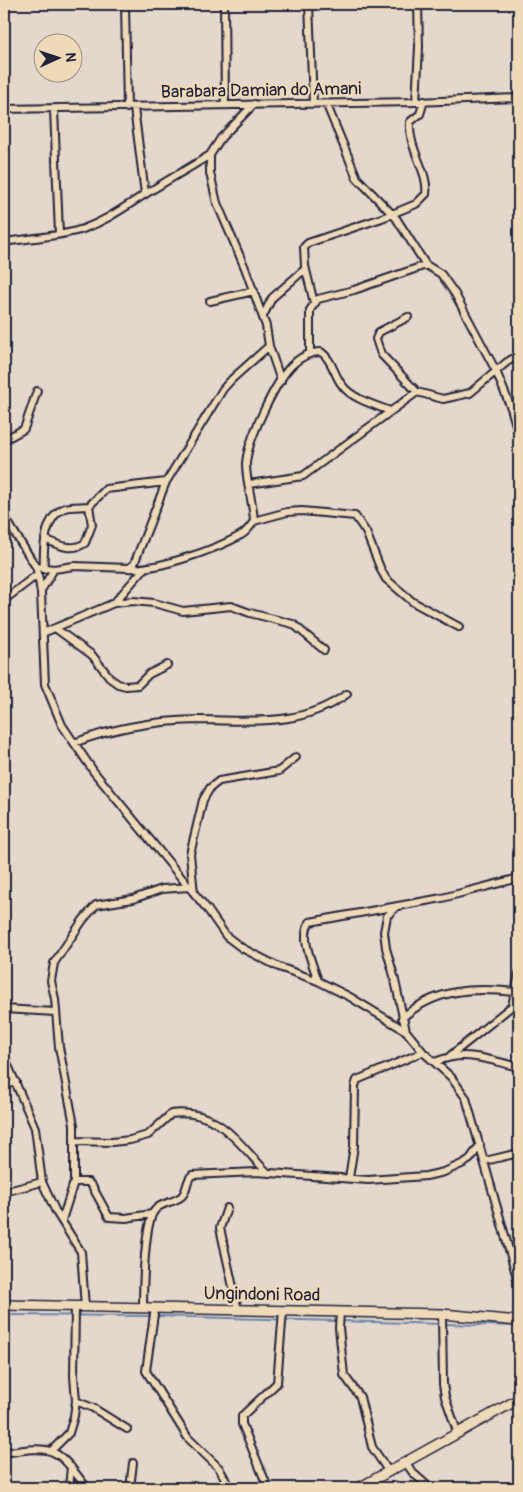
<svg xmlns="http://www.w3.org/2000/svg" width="523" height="1492" font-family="Pangolin,sans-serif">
	<rect width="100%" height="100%" fill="#e4d7cc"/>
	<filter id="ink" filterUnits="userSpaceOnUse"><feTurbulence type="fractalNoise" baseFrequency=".02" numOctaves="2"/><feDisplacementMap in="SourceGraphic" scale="10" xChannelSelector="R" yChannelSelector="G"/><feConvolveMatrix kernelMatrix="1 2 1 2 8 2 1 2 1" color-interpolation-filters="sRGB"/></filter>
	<g filter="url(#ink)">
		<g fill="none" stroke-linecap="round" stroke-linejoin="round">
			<path stroke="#6a86ab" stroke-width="2" d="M460,1311L478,1313
				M4,1315L151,1316
				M156,1316L519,1326"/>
			<g stroke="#22223b" stroke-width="10">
				<path id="minor" d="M125,4L127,108
					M224,4L225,104
					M309,4L313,103
					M416,102L419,47L418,4
					M326,103L357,178L396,218L426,265L441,274L455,294L496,371L511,408L519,436
					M254,104L221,138L210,155V173L217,203L245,268L266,326L269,346L281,381
					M134,108L145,194
					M4,109L416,102L519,98
					M54,109L59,234
					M4,242C30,238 58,237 83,229C108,220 126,206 147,193C168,180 189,168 210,155
					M210,301L254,291
					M314,303L305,266L304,247L308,243L382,218L416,204L426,194C429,171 408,150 410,122L420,114L424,101
					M263,316L272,298L305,269
					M408,317L379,332L376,339L381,354L417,392L443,399L470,393L507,362L519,355
					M310,353V310L318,299L354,290L426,265
					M4,440L24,429L37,391
					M249,484L303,476L417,392
					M4,516L36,567L38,574L41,593L45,684L62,725L94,772L208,910L226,936L242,948L279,967L318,981L350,997L406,1031L423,1052L451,1077L466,1098L519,1285
					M254,521L287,512L302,511L355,516L366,532L381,570L386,579L413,602L459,627
					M45,539C58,545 72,552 85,543L92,525L89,506
					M36,567L54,569L74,566L129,568L134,564L166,482L223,389L232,379L269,346
					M129,568C155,571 217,549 241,535C247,532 250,527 254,521C253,502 246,482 246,464C247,441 275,383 291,366C299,358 310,352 321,352C332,359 334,375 342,385C352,399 375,405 390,411
					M44,569C43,550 44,516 65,508C73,506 81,507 89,506L106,489L166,482
					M42,589L54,569
					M4,600L38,574
					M114,603L143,570
					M55,628L92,655L111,679L118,684L126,686L138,685L149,674L167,665
					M43,633L114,603L133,601L154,603L183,611L231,606L250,613L293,624L324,650
					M74,743C112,728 157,721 197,720C252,720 299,728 347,694
					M194,893L190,854L203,800L210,788L219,781L279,771L296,757
					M396,907L387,916L384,932L386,948L394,976L406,1031
					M318,981C313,964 299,937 310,922L442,898L519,878
					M4,1009L55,1012
					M402,1018C435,989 473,987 515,992
					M4,1056L35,1128L42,1182L56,1212L81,1252L85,1307
					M450,1056L512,1006L519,974
					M435,1062C466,1049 488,1060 519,1067
					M4,1085L16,1082
					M74,1141L112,1142L130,1140L148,1135L171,1114C219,1108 238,1144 267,1172
					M485,1161L519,1153
					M349,1178L354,1146L355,1086L357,1080L423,1052
					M74,1182H88L92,1186L109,1217L126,1218L152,1214
					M4,1192L42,1182
					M227,1208L220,1228L238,1310
					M62,1220L74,1182V1125L59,1047L55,999L51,981L54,963L83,920L96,905L133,899L162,889L189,887
					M143,1307C143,1289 144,1222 155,1210C161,1202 174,1203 182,1196C188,1189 186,1180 192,1175L256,1172L368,1180L426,1176L444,1172L464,1163L470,1159L480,1145
					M155,1307L146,1371L188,1438L219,1468L230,1488
					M340,1312L339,1328L344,1375L360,1397L372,1447L389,1472
					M442,1314L443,1384L445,1397L458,1434
					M76,1401L93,1408L127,1429
					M52,1450L69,1433L74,1416L76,1401L74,1376L75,1307
					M4,1453C55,1445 56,1447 87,1488
					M406,1463L413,1473L430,1488
					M69,1488L71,1467
					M130,1488L133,1463
					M268,1488L242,1424V1416L277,1383L283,1311"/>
			</g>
			<g stroke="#22223b" stroke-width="12">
				<path id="major" d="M4,1305L442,1314L519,1321
					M359,1488L519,1399"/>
			</g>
			<use href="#minor" stroke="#eedab8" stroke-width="6"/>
			<use href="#major" stroke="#eedab8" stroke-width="9"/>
		</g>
	</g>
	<g text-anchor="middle" stroke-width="4.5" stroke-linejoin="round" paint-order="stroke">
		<g font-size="18" fill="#22223b" stroke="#eedab8">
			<text transform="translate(261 90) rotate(-1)" y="6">Barabara Damian do Amani</text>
			<text transform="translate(262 1294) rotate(1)" y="6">Ungindoni Road</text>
		</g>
	</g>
	<rect width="523" height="1492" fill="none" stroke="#eedab8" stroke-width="20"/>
	<rect x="10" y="10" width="503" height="1472" fill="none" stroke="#22223b" stroke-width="2" filter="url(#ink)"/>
	<g transform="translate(58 58) rotate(87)"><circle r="24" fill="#eedab8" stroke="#9c9086"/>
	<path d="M0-4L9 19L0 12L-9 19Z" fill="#22223b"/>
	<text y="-8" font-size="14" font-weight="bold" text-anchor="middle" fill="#22223b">N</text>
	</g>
</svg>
